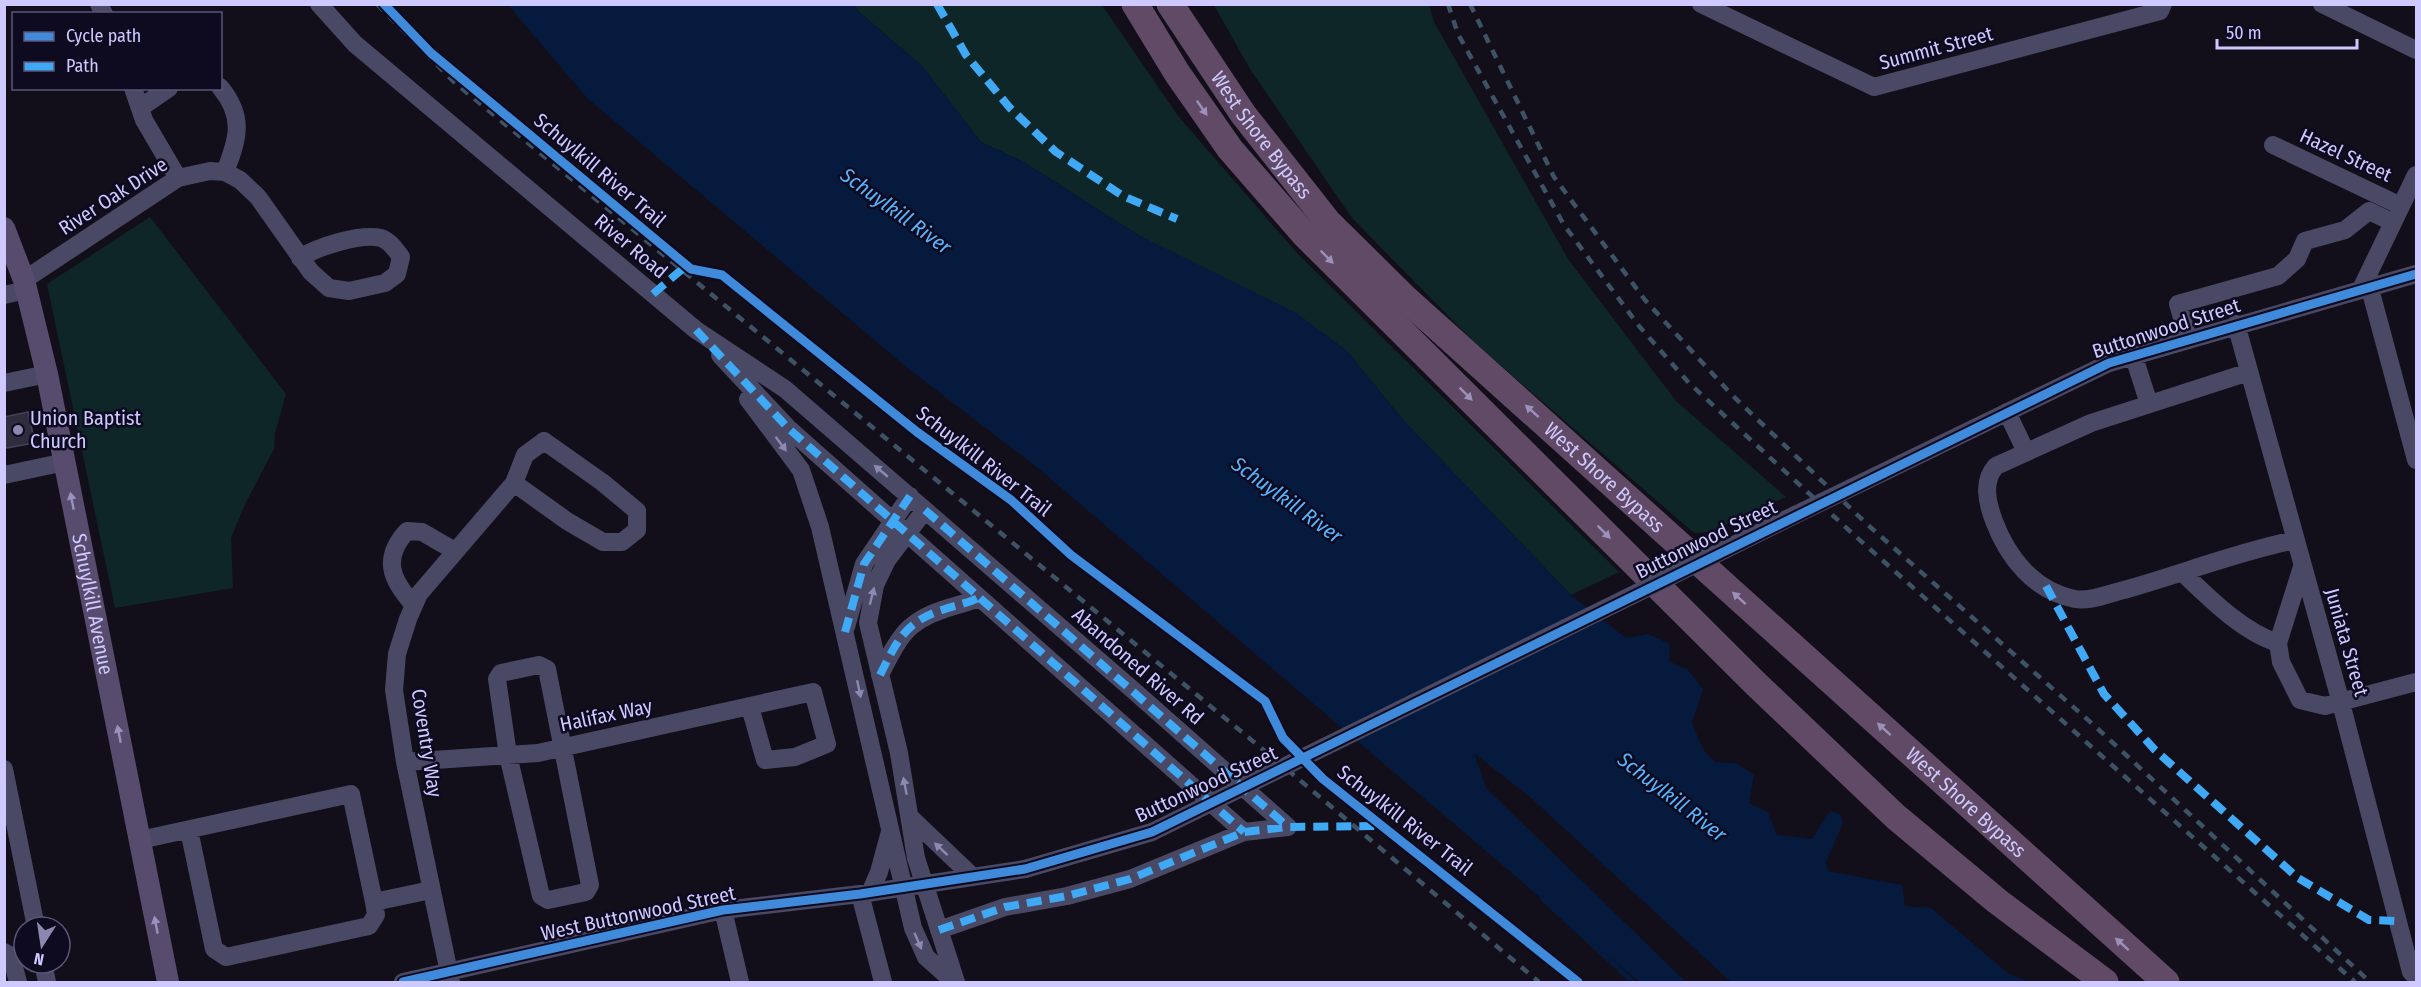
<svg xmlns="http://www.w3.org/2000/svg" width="2421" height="987" font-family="'Fira Sans Condensed',sans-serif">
	<rect width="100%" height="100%" fill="#120f1b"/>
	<path fill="#0e2627" d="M854,5H1102L1178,116L1297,253L1619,572L1571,595L1404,421L1346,350L1140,236L1022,161L981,142L922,66L858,11Z
		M1214,5H1429L1434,22L1568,259L1676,401L1786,497L1710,532L1694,533L1474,342L1352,218L1250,69Z
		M150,217L286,394L275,433L274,449L245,504L231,538L233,588L115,608L47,284Z"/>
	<path fill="#051a3c" d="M508,5H854L858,11L922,66L981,142L1022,161L1140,236L1295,312L1346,350L1404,421L1571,595L1626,638L1648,634L1670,644L1669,661L1688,670L1703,689L1692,723L1703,749L1715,762L1736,763L1754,775L1749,803L1768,812L1777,835L1812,839L1830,811L1840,814L1843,823L1826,862L1828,871L1902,885L1905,906L1931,908L2009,974L2030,982H1731L1530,797L1474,753L1486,788L1686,982H1639L1038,468L910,370L587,98Z"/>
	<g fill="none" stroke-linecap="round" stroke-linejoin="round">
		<path stroke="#051a3c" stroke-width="5" d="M1542,898L1633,982"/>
	</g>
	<path fill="#2f2c3e" stroke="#44405a" stroke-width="1.5" d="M28,412L35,443L6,448L4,417Z"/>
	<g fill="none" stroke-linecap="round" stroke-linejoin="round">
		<path stroke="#4a4965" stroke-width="18" d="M99,4L104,14
			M319,4L355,44L696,330L785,389L1133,690L1288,827
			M1701,4L1874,87L2160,11L2163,4
			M2322,4L2416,50
			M220,87C245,117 238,139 225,172
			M133,88L144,120L178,178
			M140,108L169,88
			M2273,145L2401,206
			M24,280L178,178L210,171L225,172L240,180L258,197L311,272L329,288L349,291L385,283L397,274L401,257C396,250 390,241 381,238C360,233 317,247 300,258
			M2369,285L2416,460
			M2362,287L2416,175
			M4,295L26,290
			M2236,324L2341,703L2411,972L2416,977
			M2188,338L2178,304L2278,276L2297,259L2305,241L2345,230L2369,211L2392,222
			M2133,354L2149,404
			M720,355L788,428L1244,832
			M2249,372L2091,423L1996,466C1982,481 1987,502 1994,521C2008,558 2034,591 2075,599C2090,602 2110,593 2124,590C2181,574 2237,552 2295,540
			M4,383L47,374
			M748,399L801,470L820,527L913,928L926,957L954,982
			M2007,412L2026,452
			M4,475L65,462
			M925,510L887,560L875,585L868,623L899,753L916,858L956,982
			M1795,515L2109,363L2416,274
			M2302,567L2278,643L2281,662L2300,700L2325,706L2416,682
			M2184,574C2210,599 2243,632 2278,643
			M414,605C392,581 381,559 407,531L422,532L455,551
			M846,627L864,564L910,496
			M539,665L547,669L590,885L586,892L548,900L541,896L508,755L497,679L501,673Z
			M880,675C897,641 905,622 942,610C955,605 966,604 978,598
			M405,762L538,753L813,692L827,744L795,757L765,760L750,707
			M4,769L36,927
			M911,818L973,877
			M189,830L214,949L226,957L369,926L376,915L374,902
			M140,840L351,794L374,902L431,890
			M870,893L879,872L889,835
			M860,894L883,982
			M723,910L740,982
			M939,930L1005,907L1067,896L1130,879L1244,832L1288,827
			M4,952L11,956L18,982
			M43,963L47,982
			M403,982L723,910L860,894L1025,869
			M451,982L405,762L394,690L397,654L408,619L419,594L514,483L525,455L544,441L602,482L637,511V530L622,542H603L567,521L514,483"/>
		<path stroke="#584c6e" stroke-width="22" id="s1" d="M4,228L24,280L47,374L168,982"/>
		<g stroke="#614a66" stroke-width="27">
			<path d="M1135,4L1177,73L1230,149L1304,234L1757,685L1896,817L1997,901L2105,982"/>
			<path id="s2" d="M1170,4L1243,114L1328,222L1405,298L2166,982"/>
		</g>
		<path stroke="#3d5365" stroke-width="4.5" stroke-dasharray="9 8" stroke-linecap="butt" d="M377,4L454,82L1283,766L1539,982
			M1448,4L1458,34L1564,225L1639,326L1689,383L1853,534L2355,982
			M1470,4L1554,177L1645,300L1732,395L1868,525L2097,728L2370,982"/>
		<path stroke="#4a4965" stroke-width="18" d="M1025,869L1152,832L1795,515"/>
		<path stroke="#3fa9f5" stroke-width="8" stroke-dasharray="15 8" stroke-linecap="butt" d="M937,4L966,55L1010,108L1056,152L1123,196L1177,219
			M653,294L687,265
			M696,330L788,428L1244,832
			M925,510L1288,827
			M2046,586L2104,694L2155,750L2298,878L2369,920L2397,921
			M845,632L864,564L910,496
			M880,675C897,641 905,622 942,610C955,605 966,604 978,598
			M939,930L1005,907L1067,896L1130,879L1244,832L1288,827L1381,826"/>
		<g stroke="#0e0a20" stroke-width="13">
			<path id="cycleway" d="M384,4L431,53L691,269L722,275L917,432L1011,500L1071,555L1265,701L1283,738L1323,779L1578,982
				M403,982L723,910L860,894L1025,869L1152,832L2109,363L2416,274"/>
		</g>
		<use href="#cycleway" stroke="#408adc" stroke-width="9"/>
	</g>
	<defs><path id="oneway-solid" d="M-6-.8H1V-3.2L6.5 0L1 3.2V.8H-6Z" transform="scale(1.5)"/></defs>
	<g fill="#9d90ba">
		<use href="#oneway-solid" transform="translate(1202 108) rotate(55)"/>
		<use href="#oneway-solid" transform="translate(1327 257) rotate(45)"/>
		<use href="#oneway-solid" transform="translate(1466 394) rotate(45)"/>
		<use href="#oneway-solid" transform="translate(1532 411) rotate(-138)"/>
		<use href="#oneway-solid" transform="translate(1604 532) rotate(45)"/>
		<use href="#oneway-solid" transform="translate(1739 598) rotate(-138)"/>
		<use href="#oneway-solid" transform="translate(1884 729) rotate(-138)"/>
		<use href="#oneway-solid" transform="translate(2122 944) rotate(-138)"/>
	</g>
	<g fill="#8c89b2">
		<use href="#oneway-solid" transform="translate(781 444) rotate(53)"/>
		<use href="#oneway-solid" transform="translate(881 471) rotate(-140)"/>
		<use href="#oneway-solid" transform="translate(872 596) rotate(-76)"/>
		<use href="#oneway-solid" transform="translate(859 689) rotate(78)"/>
		<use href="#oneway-solid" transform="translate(905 786) rotate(-101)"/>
		<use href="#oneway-solid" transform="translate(941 849) rotate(-137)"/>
		<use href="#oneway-solid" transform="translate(918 941) rotate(66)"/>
	</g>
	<g fill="#9991be">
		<use href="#oneway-solid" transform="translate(72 501) rotate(-101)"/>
		<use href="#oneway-solid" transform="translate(119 734) rotate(-101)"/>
		<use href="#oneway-solid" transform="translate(156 925) rotate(-101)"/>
	</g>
	<circle fill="#8c88af" stroke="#0e0a20" stroke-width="2" cx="18" cy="430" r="6"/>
	<g text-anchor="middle" stroke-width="5" stroke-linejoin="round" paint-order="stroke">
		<g font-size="20" fill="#cec9ff" stroke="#0e0a20">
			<text transform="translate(1936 48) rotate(-15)" y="7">Summit Street</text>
			<text dy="7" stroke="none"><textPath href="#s2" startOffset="160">West Shore Bypass</textPath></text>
			<text transform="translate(2346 155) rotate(25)" y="7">Hazel Street</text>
			<text transform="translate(600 170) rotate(40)" y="7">Schuylkill River Trail</text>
			<text transform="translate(113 196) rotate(-33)" y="7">River Oak Drive</text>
			<text transform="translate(631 246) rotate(40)" y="7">River Road</text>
			<text transform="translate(2166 328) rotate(-18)" y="7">Buttonwood Street</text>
			<text transform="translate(984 461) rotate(38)" y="7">Schuylkill River Trail</text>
			<text dy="7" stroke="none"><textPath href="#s2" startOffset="646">West Shore Bypass</textPath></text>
			<text transform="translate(1706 539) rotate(-26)" y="7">Buttonwood Street</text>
			<text dy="7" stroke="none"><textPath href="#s1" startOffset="387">Schuylkill Avenue</textPath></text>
			<text transform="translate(2347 642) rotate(74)" y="7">Juniata Street</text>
			<text transform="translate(1138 666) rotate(41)" y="7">Abandoned River Rd</text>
			<text transform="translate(606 715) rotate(-12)" y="7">Halifax Way</text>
			<text transform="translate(427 743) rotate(81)" y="7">Coventry Way</text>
			<text transform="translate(1206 784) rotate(-25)" y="7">Buttonwood Street</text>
			<text dy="7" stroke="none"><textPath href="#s2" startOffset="1132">West Shore Bypass</textPath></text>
			<text transform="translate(1405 820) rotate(38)" y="7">Schuylkill River Trail</text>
			<text transform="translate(638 913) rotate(-12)" y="7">West Buttonwood Street</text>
		</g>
		<g font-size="20" fill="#cec9ff" stroke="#0e0a20" text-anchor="start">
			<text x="30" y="425">Union Baptist<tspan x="30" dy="23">Church</tspan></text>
		</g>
		<g font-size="21" font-style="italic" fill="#57b4ff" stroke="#0e0a20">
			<text transform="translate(896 211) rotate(36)" y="7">Schuylkill River</text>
			<text transform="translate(1287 500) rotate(36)" y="7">Schuylkill River</text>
			<text transform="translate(1672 797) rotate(38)" y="7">Schuylkill River</text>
		</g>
	</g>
	<rect width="2421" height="987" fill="none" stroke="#cec9ff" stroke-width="12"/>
	<rect x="12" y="12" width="210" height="78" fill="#0e0a20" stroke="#5b5679" stroke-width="1.5"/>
	<rect x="24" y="32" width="30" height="9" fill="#408adc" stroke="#5b5679" stroke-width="1.5"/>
	<text x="66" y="42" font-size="18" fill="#cec9ff">Cycle path</text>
	<rect x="24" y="62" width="30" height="9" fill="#3fa9f5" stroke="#5b5679" stroke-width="1.5"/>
	<text x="66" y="72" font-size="18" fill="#cec9ff">Path</text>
	<g transform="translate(42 945) rotate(192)"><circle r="28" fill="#0e0a20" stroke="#5b5679" stroke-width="1.5"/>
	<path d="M0-4.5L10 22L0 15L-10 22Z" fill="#8c88af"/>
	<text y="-9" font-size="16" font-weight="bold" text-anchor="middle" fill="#cec9ff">N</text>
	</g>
	<path d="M2217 39v9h140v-9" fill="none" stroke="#cec9ff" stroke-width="3"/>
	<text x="2226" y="39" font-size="18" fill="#cec9ff" stroke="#0e0a20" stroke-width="4.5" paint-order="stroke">50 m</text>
</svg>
